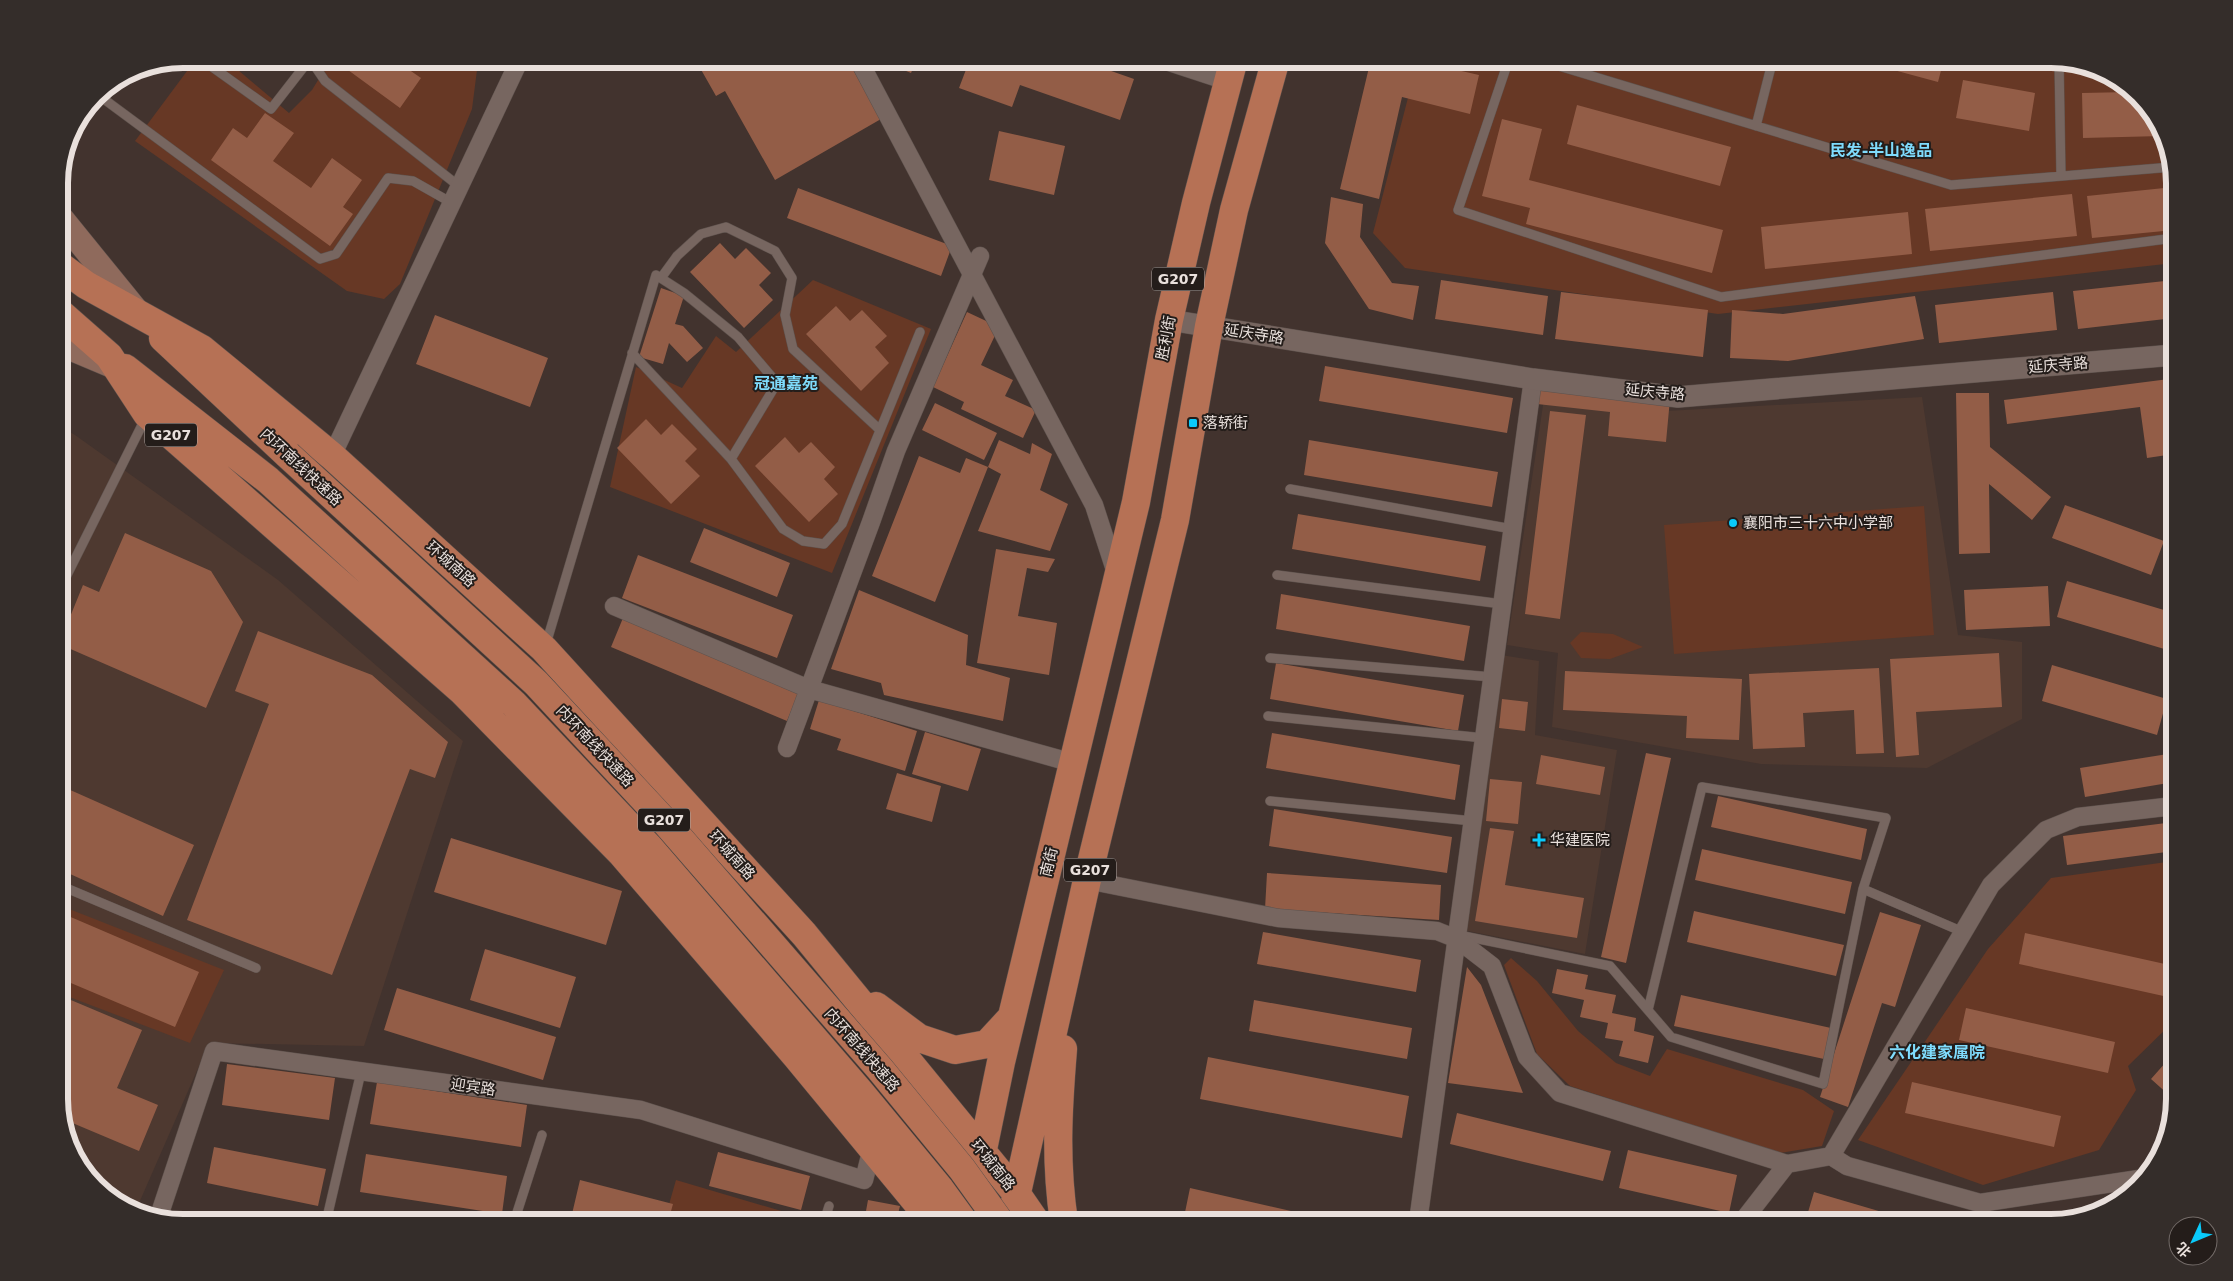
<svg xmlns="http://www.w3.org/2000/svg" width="2233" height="1281" font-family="'DejaVu Sans','Noto Sans SC',sans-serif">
	<rect width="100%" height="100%" fill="#42332e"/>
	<path fill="#4e3930" d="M1545,392L1666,411L1922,397L1958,635L2022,642V719L1927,768L1761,764L1552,727L1558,653L1507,645Z
		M59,426L75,435L278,580L463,741L364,1046L209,1043L136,1210L121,1206L75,1161L59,1107Z
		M1501,655L1539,661L1535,735L1617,750L1585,954L1463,930Z"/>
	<path fill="#673825" d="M196,59H225L289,113L312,90L331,59H462L477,70L472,109L400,284L384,299L347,291L135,141Z
		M1418,59H2051L2112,75L2158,120L2174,174V263L1718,314L1405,268L1373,233Z
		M813,280L931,329L832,573L610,487L636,367L682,388L716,336L736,352Z
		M1924,506L1934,635L1674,654L1664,525Z
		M1581,632L1613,634L1643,647L1610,659L1581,658L1570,643Z
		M2174,861V1021L2128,1066L2136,1090L2099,1150L1983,1185L1858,1140L1988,949L2051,878Z
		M59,905L224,970L190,1043L59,993Z
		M1511,958L1537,981L1578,1031L1616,1063L1650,1076L1667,1049L1803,1090L1834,1111L1822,1146L1780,1153L1570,1086L1537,1054L1504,965Z
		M676,1180L815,1221L664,1222Z"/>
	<path fill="#935d47" d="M356,59H416L408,69L421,78L400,108L348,70Z
		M695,59H847L881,119L775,180L725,91L716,96Z
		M883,59H917L911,73L882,61Z
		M970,59H1077L1134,79L1120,120L1020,85L1012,107L959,88Z
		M1371,59H1409L1479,75L1470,114L1402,97L1379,199L1340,189Z
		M1853,59H1944L1938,82Z
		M1963,80L2035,93L2029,131L1956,118Z
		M2130,92L2158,120L2162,136L2083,138L2082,93Z
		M1577,105L1731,147L1720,186L1567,144Z
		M265,113L294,133L273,161L311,188L332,158L362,180L343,207L353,214L330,246L211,160L233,128L247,138Z
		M1502,119L1542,129L1529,180L1723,230L1712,273L1526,224L1530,208L1482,196Z
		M999,131L1065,146L1054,195L989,180Z
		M2174,187V230L2092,238L2087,196Z
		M798,188L952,246L941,276L787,218Z
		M2072,194L2077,236L1930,251L1925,209Z
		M1331,197L1363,204L1360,237L1392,283L1419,286L1413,320L1369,309L1325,243Z
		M1908,212L1912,254L1765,269L1761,227Z
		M720,243L735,259L746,248L771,273L759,285L773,300L744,328L690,272Z
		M1441,280L1548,296L1543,335L1435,319Z
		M2174,280V318L2078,329L2073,291Z
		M661,288L684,296L675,324L683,326L703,348L687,362L669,343L663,364L639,357Z
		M1561,292L1708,310L1703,357L1555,339Z
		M2053,292L2057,330L1939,343L1935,305Z
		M1915,296L1924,339L1788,361L1730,358L1732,310L1783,314Z
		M836,306L850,321L862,310L887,336L875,347L889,363L861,391L806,334Z
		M967,312L999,327L981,365L1013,380L1005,396L1036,410L1023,438L961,409L964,402L933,387Z
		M435,315L548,358L530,407L416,364Z
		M1325,366L1513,398L1507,433L1319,401Z
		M2169,379L2174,419V454L2147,458L2140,407L2007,424L2004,400Z
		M1539,385L1670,399L1666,442L1608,436L1610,412L1537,404Z
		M1956,393H1989L1990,447L2051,497L2032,520L1989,484L1990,553L1959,554Z
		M935,403L997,433L984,460L922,430Z
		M1550,411L1586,415L1560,619L1525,614Z
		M646,419L661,435L672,424L697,449L685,461L700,476L671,504L617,448Z
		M785,437L799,453L811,442L835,467L824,479L838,494L809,522L755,466Z
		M999,440L1030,454L1032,443L1052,454L1040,490L1068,504L1050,551L978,531L1001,474L988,467Z
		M1309,440L1498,472L1492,507L1304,475Z
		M919,456L960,473L966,458L988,467L935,602L872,576Z
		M2065,505L2164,541L2151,575L2052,538Z
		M1298,514L1486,546L1480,581L1292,549Z
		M704,528L790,563L777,597L690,562Z
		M125,533L211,571L243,622L206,708L59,644L83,585L99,592Z
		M996,549L1055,559L1048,572L1027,568L1018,616L1057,623L1049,675L977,663Z
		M638,555L793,615L777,658L622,598Z
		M2067,581L2174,613V642L2171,651L2057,617Z
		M2048,586L2050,626L1966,630L1964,590Z
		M859,590L968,635L966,665L1010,678L1003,721L884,695L881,683L831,669Z
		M1281,594L1470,626L1464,661L1276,629Z
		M623,618L799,693L787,721L611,647Z
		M258,631L372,675L448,742L435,778L410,769L332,975L187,920L269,704L235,691Z
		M1999,653L2002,707L1916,712L1919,755L1896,757L1890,659Z
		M1276,663L1464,695L1458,731L1270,699Z
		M2052,665L2167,699L2157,735L2042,701Z
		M1879,668L1884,753L1856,754L1854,710L1803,713L1805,747L1753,749L1749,674Z
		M1565,671L1742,679L1739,740L1686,738L1687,716L1563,710Z
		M1502,699L1528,702L1525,731L1499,728Z
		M819,700L917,731L905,771L837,750L841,739L810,729Z
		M925,732L981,749L968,791L912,774Z
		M1272,733L1460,765L1455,800L1266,768Z
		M1646,753L1671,758L1626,963L1601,957Z
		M2174,753V782L2085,797L2080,768Z
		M1541,755L1605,767L1600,795L1536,784Z
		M897,773L941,786L932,822L886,809Z
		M1490,779L1522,782L1518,824L1486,821Z
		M59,785L194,845L163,916L59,869Z
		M1718,796L1867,829L1861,860L1711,827Z
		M1274,809L1452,837L1447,873L1269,846Z
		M2174,822V851L2067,865L2063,836Z
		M1490,828L1514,831L1505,885L1584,898L1577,938L1475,921Z
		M451,838L622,891L606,945L434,892Z
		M1702,849L1852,882L1845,914L1695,880Z
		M1267,873L1441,885L1439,920L1265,909Z
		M1694,911L1844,945L1836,976L1687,942Z
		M59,912L199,972L175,1027L59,978Z
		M1880,912L1921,925L1895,1007L1882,1003L1848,1107L1820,1097Z
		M1263,932L1421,960L1416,992L1257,964Z
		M2025,933L2174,966L2168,997L2019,964Z
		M485,949L576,977L560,1028L470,1000Z
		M1467,967L1481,985L1523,1093L1448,1083Z
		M1557,969L1588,975L1585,989L1616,995L1612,1013L1636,1018L1634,1031L1654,1036L1648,1063L1619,1056L1623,1041L1605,1038L1608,1023L1580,1017L1584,1000L1552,993Z
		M397,988L556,1037L543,1080L384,1030Z
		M59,995L142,1030L117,1088L158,1105L139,1151L63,1119L59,1107Z
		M1681,995L1831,1028L1824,1059L1674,1026Z
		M1254,1000L1412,1028L1407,1059L1249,1031Z
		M1966,1008L2115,1042L2108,1073L1959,1040Z
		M2174,1053V1090L2170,1096L2151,1079Z
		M1208,1057L1409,1096L1402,1138L1200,1099Z
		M227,1064L335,1078L329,1120L222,1105Z
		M377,1082L527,1105L521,1147L370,1124Z
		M1912,1082L2061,1116L2054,1147L1905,1113Z
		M1457,1113L1611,1151L1603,1181L1450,1144Z
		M214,1147L326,1169L318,1206L207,1183Z
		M1628,1150L1737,1175L1729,1213L1619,1188Z
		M718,1152L810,1176L801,1210L709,1186Z
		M366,1154L507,1176L502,1214L360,1192Z
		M580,1180L673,1204L668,1222H605L572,1214Z
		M1190,1188L1335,1221V1222H1183Z
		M1814,1192L1916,1222H1816L1806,1219Z
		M868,1200L900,1206L896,1222H864Z"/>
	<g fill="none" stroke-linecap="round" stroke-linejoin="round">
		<g stroke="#5e524d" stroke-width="10">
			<path id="service" d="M201,59L271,109L310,59
				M310,59L325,81L460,187
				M1509,59L1458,210L1721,297L2174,238
				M1536,59L1951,185L2172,167
				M2059,61L2061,176
				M97,94L320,259L336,254L388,178L413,181L452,203
				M1756,126L1773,59
				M661,278L677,256L701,234L726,227L775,251L792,278L785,315L793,349L880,430
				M632,353L731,459L783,529L803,541L824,544L842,524L920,332
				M1290,489L1512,529
				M1277,575L1502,604
				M59,591L146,417
				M546,644L656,275L684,293L738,337L777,383L731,459
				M1270,658L1492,677
				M1268,716L1484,738
				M1270,801L1473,821
				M59,885L256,968
				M1459,935L1610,966L1671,1037L1823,1084L1863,889L1963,932
				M1648,1010L1702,787L1886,818L1863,889
				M1980,1203L1993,1222
				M326,1222L361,1072
				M514,1222L542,1135
				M824,1222L829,1206"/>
		</g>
		<g stroke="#5e524d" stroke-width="19">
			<path id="minor" d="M858,59L1094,505L1117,576
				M1160,59L1227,81
				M332,456L520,59
				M614,606L809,689L1073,763
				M787,748L871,522L896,451L980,256
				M1087,880L1278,918L1437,931L1457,939L1492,966L1527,1057L1560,1093L1787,1164L1831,1156L1847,1166L1980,1203L2139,1179
				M1831,1156L1991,885L2046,830L2078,817L2174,806
				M159,1216L214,1051L641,1110L864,1180L872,1148
				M1418,1222L1533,379
				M1742,1222L1787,1164"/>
		</g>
		<g stroke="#5e524d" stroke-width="22">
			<path id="tertiary" d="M1169,320L1533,379L1678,397L2174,355"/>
		</g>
		<g stroke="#5e524d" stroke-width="26">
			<path id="secondary" d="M59,216L137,312
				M59,343L116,367"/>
		</g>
		<g stroke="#5e524d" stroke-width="29">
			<path id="trunk" d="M59,265L86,285L202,349L332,456L544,649L804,934L1016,1193L1036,1222
				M59,312L109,356L147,414L462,691L622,854L796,1056L933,1222
				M163,338L288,455
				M125,368L268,480L514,704L648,846L860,1092L940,1189L964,1222
				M876,1006L919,1038L955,1050L987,1044L1011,1018
				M1063,1049C1058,1111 1055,1161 1064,1222
				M980,1164L1001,1062L1136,502L1169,320L1196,203L1234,59
				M1014,1206L1087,880L1175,520L1209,326L1234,210L1276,59"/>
		</g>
		<use href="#service" stroke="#776660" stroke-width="9"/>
		<use href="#minor" stroke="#776660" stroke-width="18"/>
		<use href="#tertiary" stroke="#776660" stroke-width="21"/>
		<use href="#secondary" stroke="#8f6a5c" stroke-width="25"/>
		<use href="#trunk" stroke="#b67155" stroke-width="28"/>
		<g stroke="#5e524d" stroke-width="29" stroke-linecap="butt">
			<path id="trunk-bridge" d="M288,455L536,683L668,825L880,1069L962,1169L1000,1222"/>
		</g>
		<use href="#trunk-bridge" stroke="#b67155" stroke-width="28"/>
	</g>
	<g fill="#0acafa" stroke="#241d1a" stroke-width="2">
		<rect x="1188" y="418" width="10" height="10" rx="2.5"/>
		<circle cx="1733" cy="523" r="5"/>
		<path d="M1536.5 832.5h5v5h5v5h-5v5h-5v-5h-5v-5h5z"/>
	</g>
	<g text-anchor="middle" stroke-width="4" stroke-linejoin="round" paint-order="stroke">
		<g fill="#241d1a" stroke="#aea6a2" stroke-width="1">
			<rect x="1152" y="267.5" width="52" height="23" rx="4"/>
			<rect x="145" y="423.5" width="52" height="23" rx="4"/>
			<rect x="638" y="808.5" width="52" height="23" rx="4"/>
			<rect x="1064" y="858.5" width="52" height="23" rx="4"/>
		</g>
		<g font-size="14" font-weight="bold" fill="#e9e0dc">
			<text x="1178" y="284">G207</text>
			<text x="171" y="440">G207</text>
			<text x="664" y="825">G207</text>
			<text x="1090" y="875">G207</text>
		</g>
		<g font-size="15" fill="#e9e0dc" stroke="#241d1a">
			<text transform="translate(1254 334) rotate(9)" y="5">延庆寺路</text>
			<text transform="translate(1166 338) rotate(-79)" y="5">胜利街</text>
			<text transform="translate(2058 365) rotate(-5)" y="5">延庆寺路</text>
			<text transform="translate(1655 392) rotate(5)" y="5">延庆寺路</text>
			<text transform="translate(301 467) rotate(43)" y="5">内环南线快速路</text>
			<text transform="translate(451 564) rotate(42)" y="5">环城南路</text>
			<text transform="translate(595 746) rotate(47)" y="5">内环南线快速路</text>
			<text transform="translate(732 855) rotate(48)" y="5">环城南路</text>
			<text transform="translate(1049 862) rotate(-76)" y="5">南街</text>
			<text transform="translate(862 1050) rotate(49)" y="5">内环南线快速路</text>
			<text transform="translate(473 1087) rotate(8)" y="5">迎宾路</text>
			<text transform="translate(993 1165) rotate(51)" y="5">环城南路</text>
		</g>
		<g font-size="15" fill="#e9e0dc" stroke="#241d1a" text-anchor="start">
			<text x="1203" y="428">落轿街</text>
			<text x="1743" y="528">襄阳市三十六中小学部</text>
			<text x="1550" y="845">华建医院</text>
		</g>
		<g font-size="16" font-weight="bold" fill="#7fdcfd" stroke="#241d1a">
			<text x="1881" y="156">民发-半山逸品</text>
			<text x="786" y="389">冠通嘉苑</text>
			<text x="1937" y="1058">六化建家属院</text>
		</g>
	</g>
	<path d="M0 0H2233V1281H0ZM183 68H2051A115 115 0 0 1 2166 183V1099A115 115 0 0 1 2051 1214H183A115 115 0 0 1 68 1099V183A115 115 0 0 1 183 68Z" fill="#342d2a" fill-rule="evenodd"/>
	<path fill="none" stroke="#e9e0dc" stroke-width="6" d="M183 68H2051A115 115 0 0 1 2166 183V1099A115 115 0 0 1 2051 1214H183A115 115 0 0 1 68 1099V183A115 115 0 0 1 183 68Z"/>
	<g transform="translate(2193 1241) rotate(226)"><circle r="24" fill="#241d1a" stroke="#736b68"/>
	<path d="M0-4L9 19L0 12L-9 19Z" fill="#0acafa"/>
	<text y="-8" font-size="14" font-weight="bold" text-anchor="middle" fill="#e9e0dc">北</text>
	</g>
</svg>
